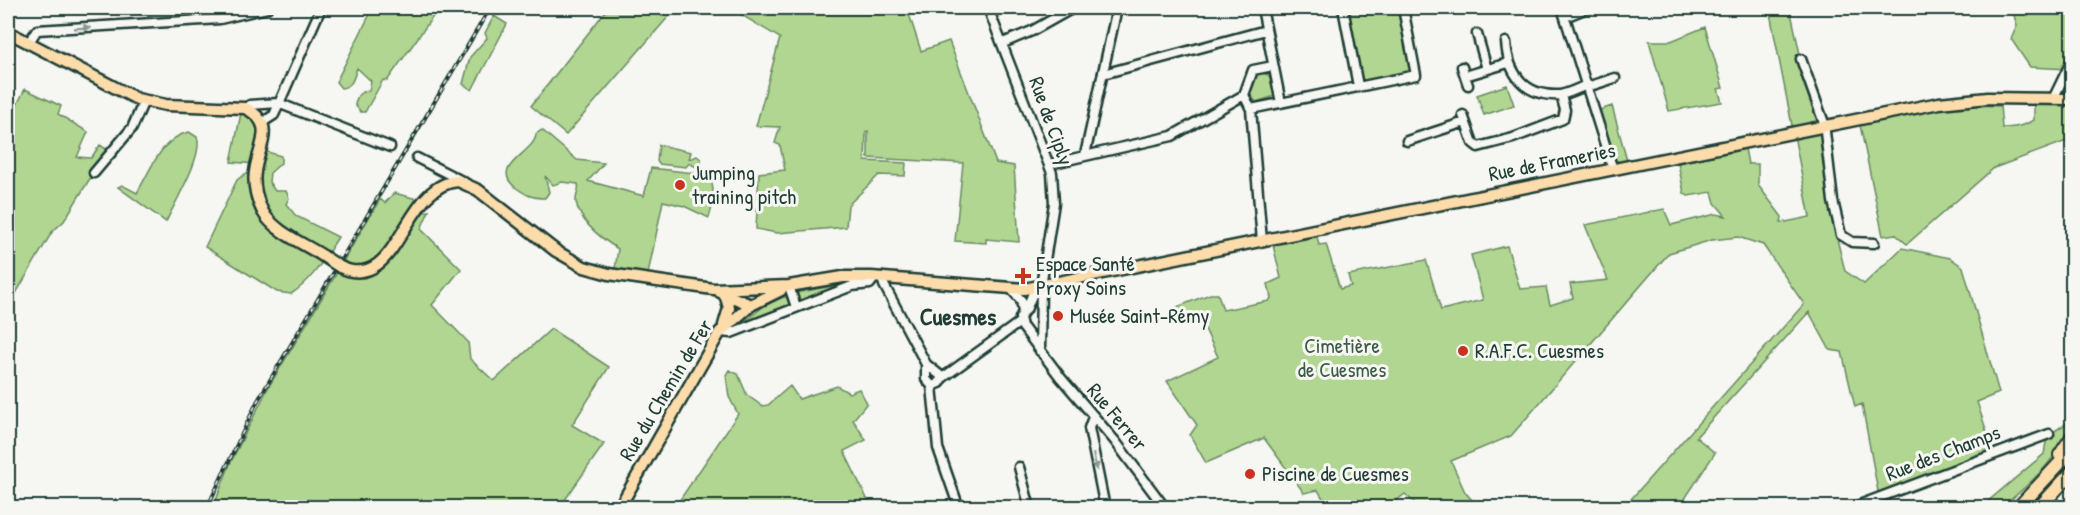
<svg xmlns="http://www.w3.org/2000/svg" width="2080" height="515" font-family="'Patrick Hand',sans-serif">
	<rect width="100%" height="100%" fill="#f6f6f2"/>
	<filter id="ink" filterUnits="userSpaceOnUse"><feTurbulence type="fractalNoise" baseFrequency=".0167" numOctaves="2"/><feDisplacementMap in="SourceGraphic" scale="12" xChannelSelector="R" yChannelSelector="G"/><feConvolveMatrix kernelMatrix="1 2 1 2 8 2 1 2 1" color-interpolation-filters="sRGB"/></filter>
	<g filter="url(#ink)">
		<path fill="#b1d691" stroke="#688a62" stroke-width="1.5" d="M373,8H439L387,81L383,80L365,112H361L355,105C357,95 359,92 369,91L371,81L357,68C353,78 354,86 341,88L336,82Z
			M608,8H676L566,135L531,106Z
			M730,8H907L921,51L949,41L996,163L1014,166L1019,242L986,239V243L955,241L963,163L868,158V131L866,132L865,161L906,163L905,176L879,175L848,205L846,227L777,233L756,229L759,173L785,170L780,145L775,143L780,127L756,126L780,38Z
			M1346,8H1399L1411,73L1360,82Z
			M1769,8H1790L1801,59L1823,128L1839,228L1835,231L1845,271L1864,284L1902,248L1950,258L1963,267L1999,393L1977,402L1994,454L1879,497L1862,404L1855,407L1842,352L1830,350L1809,312L1696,437L1715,453L1686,497L1683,507H1624L1804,304L1763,245L1738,237L1712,240L1669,253L1511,436L1451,461L1465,492L1478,507H1419L1405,494L1388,507H1328L1318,490L1304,493L1264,438L1206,463L1190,435L1197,425L1167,381L1218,357L1198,314L1178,322L1175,314L1177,307L1210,294H1218L1223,310L1269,301L1271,298L1268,284L1281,278L1273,245L1317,237L1319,245L1326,244L1340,289L1351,286L1348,275L1426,260L1441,310L1483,300L1471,255L1507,246L1520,289L1546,287L1550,305L1573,298L1570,284L1608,280L1585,225L1664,209L1671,225L1716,214L1726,216L1715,203L1712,192L1688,196L1684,193L1678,163L1745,149L1748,164H1758V185L1782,217L1781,223L1810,217Z
			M2012,8H2072V95L2058,96L2068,69L2030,67L2011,39L2017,26Z
			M494,16L507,24L472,90L463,84L470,57L487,38L485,33Z
			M1705,27L1723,88L1718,89L1722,102L1669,111L1649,41H1671Z
			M1260,72L1270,76L1275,96L1256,102L1250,94L1256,73Z
			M1507,85L1514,105L1484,115L1477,95Z
			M25,89L61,106L58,114L88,132L77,157L91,158L100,145L111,152L89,180L64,221L52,232L8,307V96L11,99V108L15,109Z
			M2072,99V139L1994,168L1907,244L1895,234L1883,236L1860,125C1906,116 1953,103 2000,106L2002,128C2015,128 2023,126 2034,120V106Z
			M1612,106L1627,161L1620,162L1615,160L1600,110Z
			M242,108L260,117L261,150L281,156V163L270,173L269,182L275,191H286L289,198L286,204L296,216L338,237C324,259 313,280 291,294L277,292L205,247L237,180L245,174L254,175L256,164L231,162Z
			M542,130L577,160L604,163L588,181L644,196L651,168L711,175L714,199L709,218L684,206L663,201L648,274L615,269L618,249C602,239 580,223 576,202C575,195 580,191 578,184L562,182L553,185L545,176L549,192L545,198C531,198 526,195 515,187C489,166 536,152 536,134Z
			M189,132L197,137C204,155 175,202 166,222L118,187L122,185L137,193C150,171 161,138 189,132Z
			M659,145L691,152L689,159L697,156L701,159V164L696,167L689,163L686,167L659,164L657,161Z
			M394,193L417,199L412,214L429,211L421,229L461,269L432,305L468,342L470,359L494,381L551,329L609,367L572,425L604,444L560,507L213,508L230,464L268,388L338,271C353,276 365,280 376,267L359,269L341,265L380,199L385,203Z
			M838,285L839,288L798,304L795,293Z
			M786,296L790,306L744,322L764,306Z
			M729,370L738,374L747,395L762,406L768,405L790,386L799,399L837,386L849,393L859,389L867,403L853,420L866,440L844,451L871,507H675L738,414L729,397L726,375Z
			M2072,410C2072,448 2029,485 2002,507L1980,508L2044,454L2047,436L2067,423Z"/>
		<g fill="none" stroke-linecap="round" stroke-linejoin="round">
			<g stroke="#1f3d34" stroke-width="13">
				<path id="minor" d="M988,8L1052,173L1054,203L1041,286L1040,351
					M1262,8L1281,103
					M1343,8L1358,86
					M1562,8L1613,170
					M1565,17L1582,10
					M1477,34L1487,69
					M29,42L37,30L220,19L267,8
					M1506,42C1508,74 1525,97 1560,95C1568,94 1579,88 1587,85
					M1003,43L1032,31L1073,8
					M1801,59L1824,123L1833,201L1841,235L1852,242L1874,243
					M1462,67L1468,85
					M1103,74L1266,30
					M1465,76L1508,63
					M1587,87L1615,78
					M2053,99L2072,60
					M245,108L250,105L278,103L390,147
					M1251,109L1416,75L1403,8
					M1463,115L1473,143L1478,147L1513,138L1563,119L1565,110L1561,95
					M263,122L274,115L321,8
					M1407,141L1465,122
					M1085,155L1117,8
					M417,158L464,182
					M1050,164L1172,136L1244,95
					M94,173L132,128L144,101
					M1262,241L1251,109L1244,95L1253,70L1273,66
					M882,277L884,285L926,364L941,376L940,383L932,386
					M789,286L796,307
					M1011,289L1021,300L1023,312L1020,318L1022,326L1061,378L1115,441L1165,508
					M1026,310L1035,288
					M720,332L731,333L852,286L870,284L875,277
					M926,364V379L932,386
					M941,379L1020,322
					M932,386L938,448L959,508
					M1093,417L1089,428L1105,508
					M1019,467L1030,508
					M1851,508L2049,434"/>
			</g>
			<g stroke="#1f3d34" stroke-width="15">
				<path id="major" d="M8,32L137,99L166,105L245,108C278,124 258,146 255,172C253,185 257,201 263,212C274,232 305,244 323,256
					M340,267C399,295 403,184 458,181L478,190L556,251L584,267L609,274L713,289L789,286L843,277H871L1024,289L1939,103L1988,98L2072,99
					M720,292L751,305
					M724,325L729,308L725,294
					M619,508L720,332L751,305L781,290"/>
			</g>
			<g stroke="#1f3d34" stroke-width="16">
				<path id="highway" d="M2060,455L2072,437
					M2018,508L2072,450
					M2039,508L2072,472"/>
			</g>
			<use href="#minor" stroke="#f6f6f2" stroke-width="8"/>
			<use href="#major" stroke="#fddcac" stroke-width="10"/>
			<use href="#highway" stroke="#fddcac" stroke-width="12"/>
			<g stroke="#1f3d34" stroke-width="4">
				<path id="rail" d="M207,508L257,402L490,8"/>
			</g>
			<use href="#rail" stroke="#f6f6f2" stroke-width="1.5" stroke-dasharray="4.5" stroke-linecap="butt"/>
			<g stroke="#1f3d34" stroke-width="15" stroke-linecap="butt">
				<path id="major-bridge" d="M323,256L340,267"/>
			</g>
			<use href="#major-bridge" stroke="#fddcac" stroke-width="10"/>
		</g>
		<defs><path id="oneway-solid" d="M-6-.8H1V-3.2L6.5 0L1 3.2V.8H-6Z" transform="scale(1.5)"/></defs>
		<g fill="#8a9a93">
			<use href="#oneway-solid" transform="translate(82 28) rotate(-3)"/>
			<use href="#oneway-solid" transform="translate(1095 462) rotate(78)"/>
		</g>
	</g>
	<g fill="#c8321e" stroke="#f6f6f2" stroke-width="2">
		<circle cx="680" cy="185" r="6"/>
		<path d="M1020 267h6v6h6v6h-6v6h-6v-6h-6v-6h6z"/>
		<circle cx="1058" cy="316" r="6"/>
		<circle cx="1463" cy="351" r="6"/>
		<circle cx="1250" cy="474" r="6"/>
	</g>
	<g text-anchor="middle" stroke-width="6" stroke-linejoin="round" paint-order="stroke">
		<g font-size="21" fill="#1f3d34" stroke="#f6f6f2">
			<text transform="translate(1051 121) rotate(70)" y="7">Rue de Ciply</text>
			<text transform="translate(1552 162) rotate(-11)" y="7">Rue de Frameries</text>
			<text transform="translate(666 390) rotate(-59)" y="7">Rue du Chemin de Fer</text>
			<text transform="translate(1117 417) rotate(50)" y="7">Rue Ferrer</text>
			<text transform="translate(1943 453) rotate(-21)" y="7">Rue des Champs</text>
		</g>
		<g font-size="21" fill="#1f3d34" stroke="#f6f6f2" text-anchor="start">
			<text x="692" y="180">Jumping<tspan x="692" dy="24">training pitch</tspan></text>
			<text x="1036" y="271">Espace Santé<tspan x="1036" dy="24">Proxy Soins</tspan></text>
			<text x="1070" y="323">Musée Saint-Rémy</text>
			<text x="1475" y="358">R.A.F.C. Cuesmes</text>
			<text x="1262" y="481">Piscine de Cuesmes</text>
		</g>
		<g font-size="21" fill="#3c5c47" stroke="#f6f6f2">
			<text x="1342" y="353">Cimetière<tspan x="1342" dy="24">de Cuesmes</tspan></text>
		</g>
		<g font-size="24" font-weight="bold" fill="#1f3d34" stroke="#f6f6f2">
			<text x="958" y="325">Cuesmes</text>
		</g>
	</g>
	<rect width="2080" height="515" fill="none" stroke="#f6f6f2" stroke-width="30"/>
	<rect x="15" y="15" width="2050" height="485" fill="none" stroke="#1f3d34" stroke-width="2" filter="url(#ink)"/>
</svg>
